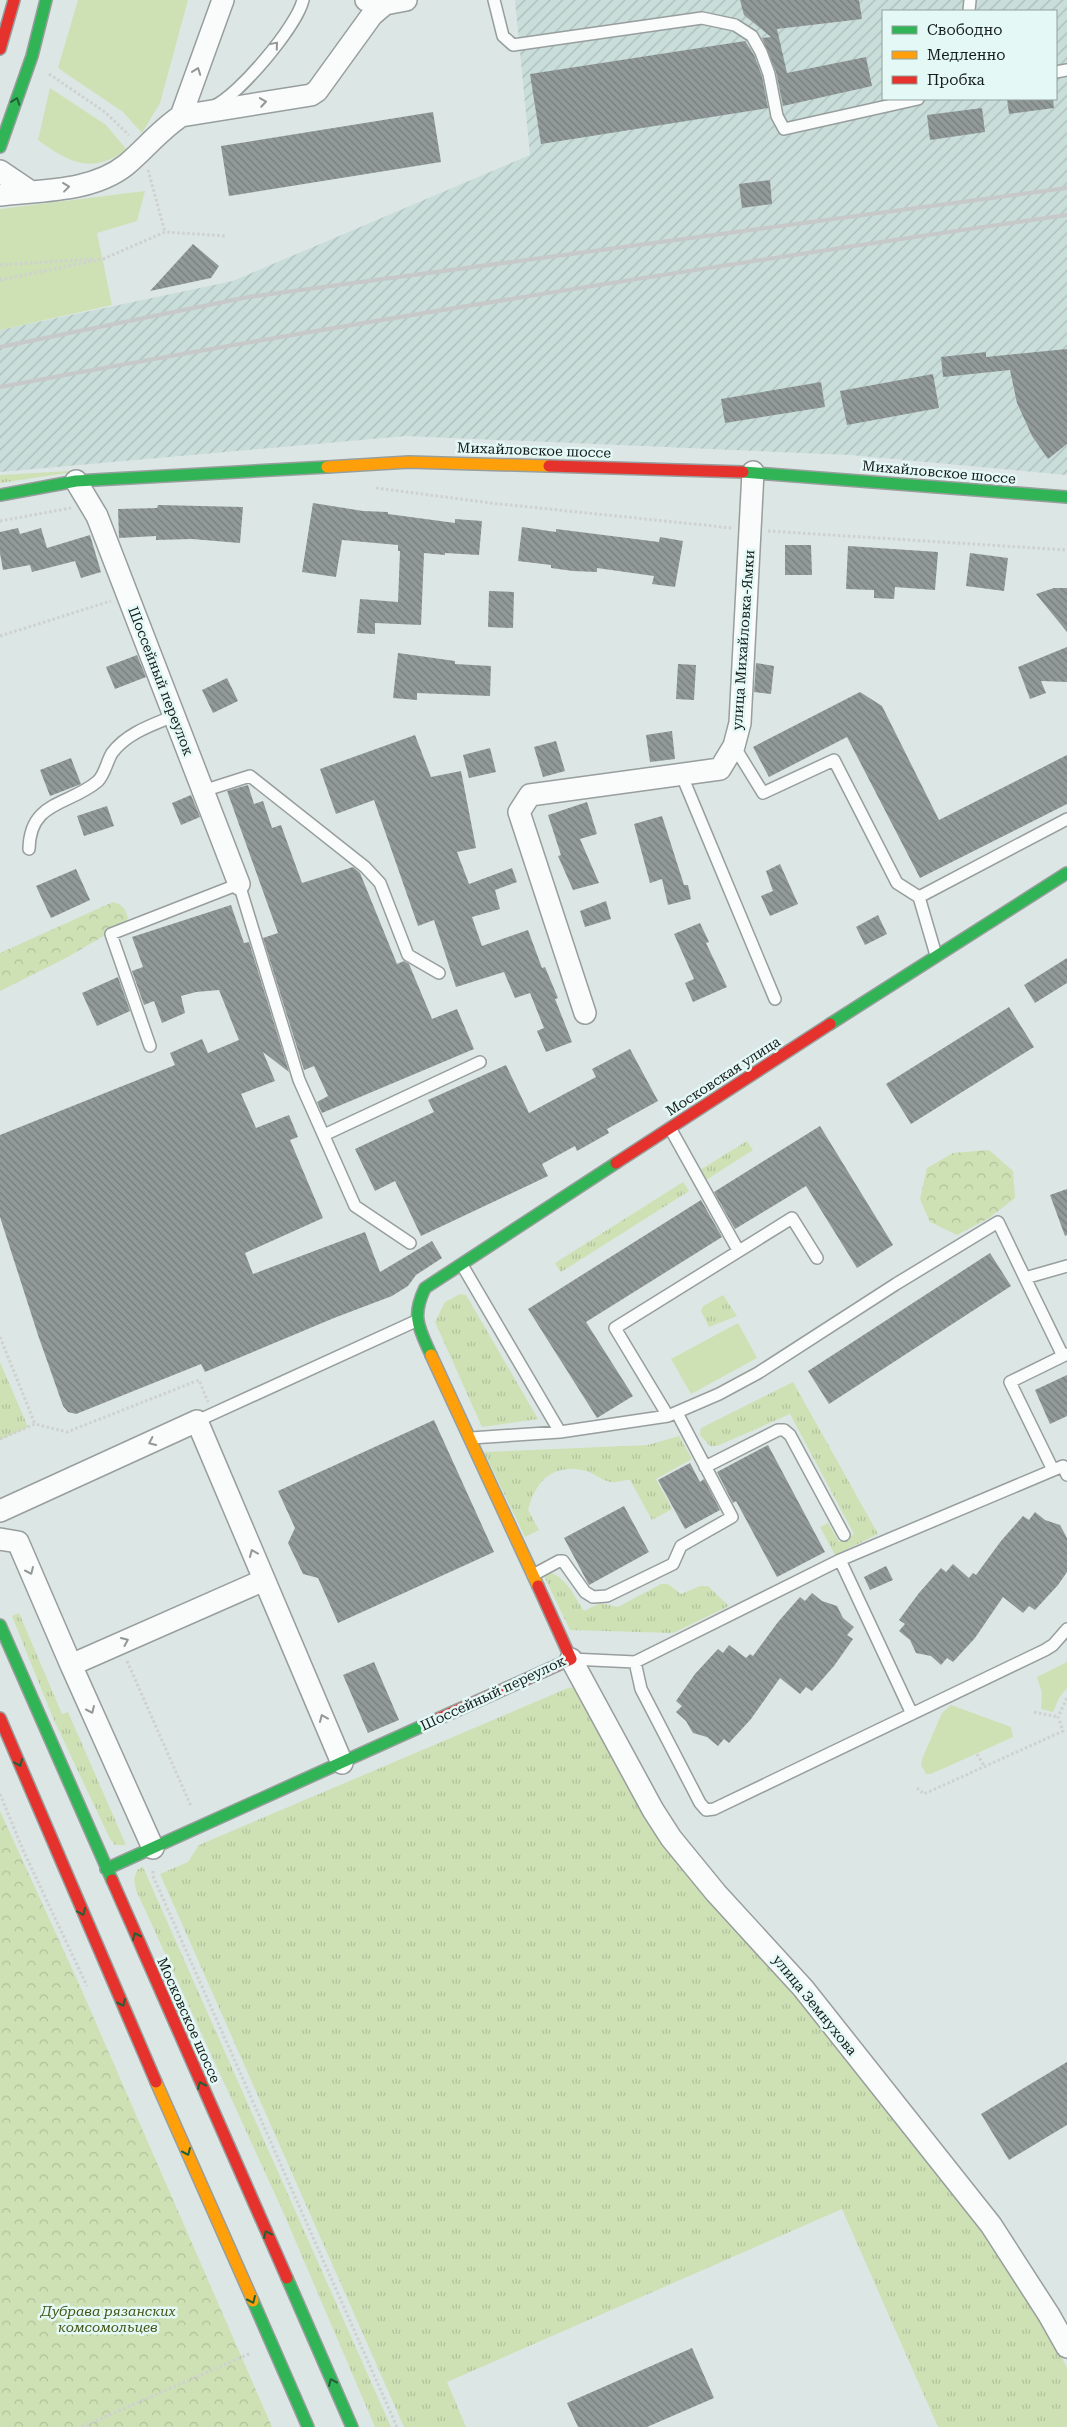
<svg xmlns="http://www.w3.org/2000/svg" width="1067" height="2427" font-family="'Roboto Serif',serif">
	<defs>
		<pattern id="industrial-furrows" width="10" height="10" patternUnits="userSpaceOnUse" patternTransform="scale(1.25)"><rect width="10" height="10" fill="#c9ddd9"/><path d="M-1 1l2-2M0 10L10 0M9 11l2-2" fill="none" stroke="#acbdba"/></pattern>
		<pattern id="grass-tufts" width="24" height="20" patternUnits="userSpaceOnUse" patternTransform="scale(1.25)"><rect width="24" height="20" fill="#cee1b5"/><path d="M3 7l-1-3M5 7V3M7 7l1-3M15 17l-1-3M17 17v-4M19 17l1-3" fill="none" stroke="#b0c19b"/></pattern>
		<pattern id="forest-crowns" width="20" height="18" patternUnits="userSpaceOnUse" patternTransform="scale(1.25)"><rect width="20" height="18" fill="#cee1b5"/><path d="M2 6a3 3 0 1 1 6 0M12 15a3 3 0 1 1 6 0" fill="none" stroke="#b0c19b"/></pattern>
		<pattern id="building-back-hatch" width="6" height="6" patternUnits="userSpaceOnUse" patternTransform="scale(1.25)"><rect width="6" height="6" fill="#929a99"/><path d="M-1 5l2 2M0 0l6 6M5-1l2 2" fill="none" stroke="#767d7c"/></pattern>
	</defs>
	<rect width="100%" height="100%" fill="#dce6e4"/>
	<path fill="url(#industrial-furrows)" fill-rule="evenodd" d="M515,0H1067V475L851,455L406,436L0,472V330L233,281L530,155ZM883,11H1056V99H883Z"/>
	<path fill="url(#grass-tufts)" d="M87,470L0,483V475Z
		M747,1141L753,1150L706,1180L700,1170Z
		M683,1182L689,1191L561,1272L555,1263Z
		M460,1294L466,1295L538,1419L482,1427L435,1322L445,1302Z
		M723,1295L737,1316L709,1327L701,1311L703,1306Z
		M0,1362L28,1427L0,1440Z
		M793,1382L878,1534L835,1555L820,1527L828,1523L839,1542L854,1534L790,1414L717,1446H710L700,1435L701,1428Z
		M679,1436L692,1459L656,1479L672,1509L652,1520L630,1480C624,1480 616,1483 611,1482C602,1481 594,1473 586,1471C553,1463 536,1480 528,1510L539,1530L525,1537L484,1452L648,1445Z
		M549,1572C567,1578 574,1596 584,1611L600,1603L618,1607L661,1584H668L681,1594L700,1586H708L729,1606L673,1633L570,1630L543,1574Z
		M19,1613L62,1714L68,1712L126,1845H115L110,1839L53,1718L12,1616Z
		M576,1687L650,1823L775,1969L983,2232L1049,2332L1067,2368V2427H938L842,2209L447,2382L466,2427H404L160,1874L188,1862L199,1845L568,1688Z
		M143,1867L391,2427H375L284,2214L136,1890L134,1879L137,1870Z"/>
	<path fill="url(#forest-crowns)" d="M113,902C123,905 125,908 128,918L124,924L66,958L0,991V953Z
		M989,1150L1013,1171L1015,1198L989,1218L957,1235L930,1222L920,1199L927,1168L953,1153Z
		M0,1811L79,1984L272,2427H0Z"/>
	<path fill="#cee1b5" d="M78,0H188L160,103L142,133L123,112L58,68Z
		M50,88L106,125L127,150C91,174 71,164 38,140Z
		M145,191L137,221L97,233L112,305L0,330V209Z
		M738,1323L757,1358L691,1394L671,1359Z
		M1067,1662V1688L1059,1698L1053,1712L1041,1709L1042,1693L1037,1677Z
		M951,1705L1011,1727L1013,1737L931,1774H926L921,1765L922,1759L942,1713Z"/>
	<path fill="url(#building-back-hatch)" d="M740,0H859L862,19L777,29L787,73L866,57L872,86L783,106L776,72L762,38L771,37L744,15Z
		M745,41L754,55L762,76L768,108L541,144L530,74Z
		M1007,99H1053L1054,108L1009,114Z
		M982,108L985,132L930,140L927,115Z
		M433,112L441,162L229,196L221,146Z
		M770,180L772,204L742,208L739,184Z
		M193,244L219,266L211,278L150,291Z
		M1067,349V444L1048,459L1032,436L1017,403L1010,370L943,377L941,357L986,352V357Z
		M933,374L939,408L847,425L840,391Z
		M821,382L825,407L725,423L721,399Z
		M313,503L363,511L388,512V514L455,523V519L482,521L479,555L445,553V555L424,553L421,625L375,623V634L357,633L360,599L398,602L400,551H398V545L342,540L336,577L302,572Z
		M158,505L243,507L240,543L192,539L156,540V536L119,538L118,509L157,508Z
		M522,527L556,532V529L659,542L660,537L683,541L675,587L652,584L654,576L597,568V572L573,571L551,568V565L518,561Z
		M18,528L20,534L41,528L47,548L90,535L101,572L81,578L75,561L32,572L30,565L3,570L0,553V532Z
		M785,545H811L812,575H785Z
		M848,546L938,552L935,590L895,587L894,599L874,598V590L846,589Z
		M970,553L1008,558L1004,591L966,586Z
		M1054,588H1067V632L1036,594Z
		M489,591L514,592L513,628L488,627Z
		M1067,647V682L1041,681L1046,693L1030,699L1018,667Z
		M398,653L455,661V664L491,666L490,696L417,693V700L393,698Z
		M137,655L146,677L115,689L106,667Z
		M756,663L774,666L771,694L754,692Z
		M678,664L696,665L694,700L676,699Z
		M227,678L238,701L213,713L202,690Z
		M860,692L882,706L939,820L1067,755V804L920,878L847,737L769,777L753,747Z
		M672,731L675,759L650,762L646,735Z
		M415,735L431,777L461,771L476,848L457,852L469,884L512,868L517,882L495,890L500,909L472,917L482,946L528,930L542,968L545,967L558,998L555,999L572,1042L546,1052L537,1031L544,1028L530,993L515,998L504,972L456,987L434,920L418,926L374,800L336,814L320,769Z
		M556,741L565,771L543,777L534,747Z
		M490,748L496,772L469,778L463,755Z
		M71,758L81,784L50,796L40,770Z
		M248,785L254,804L263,801L272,828L281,825L302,883L353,867L360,873L397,964L404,961L409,964L432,1019L457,1009L474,1049L322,1113L317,1102L328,1096L314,1066L304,1070L263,938L278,933L227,791Z
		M191,795L200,817L181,825L172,803Z
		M587,802L597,834L580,839L599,883L573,890L558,856L561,855L548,815Z
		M107,806L114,826L84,836L77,816Z
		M662,816L684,885H688L691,899L668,905L662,879L650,883L634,824Z
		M780,864L798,904L770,916L761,896L773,891L766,871Z
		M76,869L90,900L51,918L36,886Z
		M606,901L611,919L585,927L580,911Z
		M231,905L244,943L249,942L289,1072L263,1052L275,1081L241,1094L256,1128L289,1115L298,1137L290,1140L323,1218L245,1253L253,1274L365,1232L380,1272L432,1241L442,1258L416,1275L408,1286L392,1296L334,1318L205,1372L201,1364L76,1414L68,1412L63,1406L38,1335L0,1217V1135L175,1065L170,1053L202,1039L208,1053L239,1040L219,990L196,992L181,996L185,1013L162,1023L154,1001L144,1005L132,971L143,967L132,937Z
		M878,915L887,934L865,945L856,927Z
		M700,923L709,942L706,943L727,987L693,1002L685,983L694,979L674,934Z
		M1067,958V983L1035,1003L1024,985Z
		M118,977L130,1011L97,1026L82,993Z
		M1009,1007L1034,1047L911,1124L886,1084Z
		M630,1049L658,1101L607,1129L609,1133L577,1151L575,1146L542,1164L548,1176L421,1236L395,1181L375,1191L355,1149L434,1112L428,1100L506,1065L529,1113L596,1077L592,1069Z
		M820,1126L893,1245L857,1268L806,1186L735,1229L714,1192Z
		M1067,1189V1235L1065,1236L1050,1195Z
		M701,1200L722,1237L586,1322L633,1396L597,1418L528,1309Z
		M990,1253L1011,1286L829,1404L808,1371Z
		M1067,1375V1416L1050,1424L1035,1390Z
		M434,1420L494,1552L338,1623L318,1578L303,1574L288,1543L295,1528L278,1491Z
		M768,1445L825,1552L777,1577L736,1501L733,1503L717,1472Z
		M690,1463L700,1482L704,1479L720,1510L685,1529L658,1480Z
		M624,1506L649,1552L589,1585L564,1538Z
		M1035,1512L1045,1520L1060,1525L1067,1538V1572L1058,1585L1035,1610L1029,1606L1023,1613L1003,1597L975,1638L953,1662L947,1658L941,1665L931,1656L916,1653L910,1640L899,1631L905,1624L899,1620L919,1593L941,1568L946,1572L953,1564L969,1578L973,1573L976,1575L1001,1541L1023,1516L1029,1520Z
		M886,1566L893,1580L870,1590L864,1577Z
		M812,1593L822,1601L837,1606L843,1618L854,1627L847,1635L853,1639L834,1666L812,1691L806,1687L800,1694L780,1678L751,1719L729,1743L724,1739L718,1746L707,1737L693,1733L686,1721L676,1712L682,1706L676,1701L695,1674L718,1649L723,1653L729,1645L746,1658L750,1654L753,1656L778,1622L800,1597L805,1601Z
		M374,1662L399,1720L368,1733L343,1675Z
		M1067,2062V2125L1009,2160L981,2114Z
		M692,2348L714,2398L647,2427H578L567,2403Z"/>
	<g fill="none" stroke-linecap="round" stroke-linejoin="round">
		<g stroke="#979e9d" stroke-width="14">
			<path id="lane" d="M494,0L503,36L513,45L702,18L735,25L752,36L761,52L769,74L777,116L784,129L918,99
				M969,11L970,0
				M1056,72L1067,70
				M214,106C239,95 297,26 303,0
				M734,746L763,793L834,760L897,883L919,897
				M682,776L775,999
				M203,791L250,776L365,867L380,883L408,955L439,973
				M29,849C30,800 69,806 98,781C105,774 107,761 112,753C127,733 152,725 174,716
				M936,955L919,897L1067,819
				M150,1046L111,934L239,884L299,1080L355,1206L410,1243
				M670,1128L738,1250
				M324,1135L480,1062
				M462,1265L560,1432
				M1025,1278L1063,1356
				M668,1416L615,1328L792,1218L817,1258
				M197,1421L416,1321
				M471,1438L560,1432L668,1416L719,1394L758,1373L896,1284L998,1222L1025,1278L1067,1266
				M705,1467L778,1430H784L790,1435L844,1535
				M1053,1470L1010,1382L1067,1354
				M840,1560L912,1714
				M533,1575L559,1561H563L585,1592L593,1597L607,1596L673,1564L681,1546L732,1517L677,1413
				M571,1659L635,1662L840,1560L1063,1466L1067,1475
				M635,1662L641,1689L700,1803L706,1810L714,1809L1045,1650L1053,1645L1067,1629"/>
		</g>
		<g stroke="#979e9d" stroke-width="24">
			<path id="street" d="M385,4L406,0
				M181,116L311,95L317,91L372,15L385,4L366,0
				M0,171L31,192
				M0,195C41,190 92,192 126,165C145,149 160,130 181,116L223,0
				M76,481L97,516L239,884
				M585,1013L519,812L530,795L720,769L734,746L740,723L753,472
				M0,1511L197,1421L342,1763
				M0,1539L18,1542L71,1665L264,1580
				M571,1659L653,1810L671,1838L716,1893L803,1988L991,2225L1049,2315L1067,2347
				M71,1665L153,1848"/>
		</g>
		<g stroke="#979e9d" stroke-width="14">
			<path id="fast" d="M0,147L32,56L46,0
				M743,472L1067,497
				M0,495L76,481L327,467
				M830,1024L1067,873
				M431,1355C419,1328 411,1317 425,1288L616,1163
				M0,1625L112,1880
				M106,1869L431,1722
				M287,2278L352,2427
				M253,2301L308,2427"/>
		</g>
		<g stroke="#979e9d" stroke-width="14">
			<path id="slow" d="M327,467L409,462L549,466
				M431,1355L538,1586
				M156,2082L253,2301"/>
		</g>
		<g stroke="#979e9d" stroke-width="14">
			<path id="jam" d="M0,49L14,0
				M549,466L743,472
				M616,1163L830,1024
				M0,1718L156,2082
				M431,1722L571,1659L538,1586
				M112,1880L287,2278"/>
		</g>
		<path stroke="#ced1d0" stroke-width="3" stroke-dasharray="2.5 2.5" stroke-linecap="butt" d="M49,74L105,112L129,135
			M148,170L165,232
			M0,265L93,259
			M0,280L103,259L165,232L226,236
			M376,488L491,503L732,528
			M0,521L71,508
			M768,531L1067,550
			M0,636L111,601
			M0,1337L35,1424
			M0,1439L35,1424L67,1432L199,1380L208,1402
			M127,1661L191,1806
			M1034,1712L1058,1717
			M977,1754L985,1767
			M917,1788L924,1794L1063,1731L1058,1717L1067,1698
			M0,1794L23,1850L87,1986
			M153,1871V1876L397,2427
			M82,2427L251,2353"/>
		<use href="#lane" stroke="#fafbfb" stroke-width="11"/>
		<use href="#street" stroke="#fafbfb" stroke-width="21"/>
		<use href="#fast" stroke="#30b455" stroke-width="11"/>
		<use href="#slow" stroke="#ff9f0a" stroke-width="11"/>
		<use href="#jam" stroke="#e5322d" stroke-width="11"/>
		<path stroke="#c7c9c9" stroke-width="4" d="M0,347L248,297L1067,188
			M0,387C354,321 710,266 1067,215"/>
	</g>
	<defs><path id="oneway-chevron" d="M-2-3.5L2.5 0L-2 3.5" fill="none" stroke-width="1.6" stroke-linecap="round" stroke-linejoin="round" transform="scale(1.25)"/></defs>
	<g stroke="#939796">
		<use href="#oneway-chevron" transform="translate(275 45) rotate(-50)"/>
		<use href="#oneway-chevron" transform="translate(197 71) rotate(-70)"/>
		<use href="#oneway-chevron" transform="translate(263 102) rotate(-9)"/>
		<use href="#oneway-chevron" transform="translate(66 187) rotate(-7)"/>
		<use href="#oneway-chevron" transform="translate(152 1442) rotate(155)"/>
		<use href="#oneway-chevron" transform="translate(253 1553) rotate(-113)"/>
		<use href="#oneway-chevron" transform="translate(30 1571) rotate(66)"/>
		<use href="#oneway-chevron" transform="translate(125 1641) rotate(-24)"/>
		<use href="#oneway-chevron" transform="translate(91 1710) rotate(66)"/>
		<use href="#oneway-chevron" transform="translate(323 1718) rotate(-113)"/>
	</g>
	<g stroke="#216135">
		<use href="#oneway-chevron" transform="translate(16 101) rotate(-71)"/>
		<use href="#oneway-chevron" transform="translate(19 1763) rotate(67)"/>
		<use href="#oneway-chevron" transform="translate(82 1912) rotate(67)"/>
		<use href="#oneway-chevron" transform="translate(136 1936) rotate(-114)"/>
		<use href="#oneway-chevron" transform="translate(122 2003) rotate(66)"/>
		<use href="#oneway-chevron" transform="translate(201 2085) rotate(-114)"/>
		<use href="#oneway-chevron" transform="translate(187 2152) rotate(66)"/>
		<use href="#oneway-chevron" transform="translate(267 2234) rotate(-114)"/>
		<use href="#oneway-chevron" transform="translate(252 2300) rotate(66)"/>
		<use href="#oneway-chevron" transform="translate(332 2382) rotate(-114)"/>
	</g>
	<g text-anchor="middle" stroke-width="5" stroke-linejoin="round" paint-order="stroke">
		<g font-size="14" fill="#151d1b" stroke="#e4f8f5">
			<text transform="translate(534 450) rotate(2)" y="5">Михайловское шоссе</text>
			<text transform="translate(939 472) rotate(5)" y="5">Михайловское шоссе</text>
			<text transform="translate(743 640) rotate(-86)" y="5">улица Михайловка-Ямки</text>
			<text transform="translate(161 681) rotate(69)" y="5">Шоссейный переулок</text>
			<text transform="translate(723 1076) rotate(-33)" y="5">Московская улица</text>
			<text transform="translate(493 1693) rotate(-25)" y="5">Шоссейный переулок</text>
			<text transform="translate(815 2005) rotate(51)" y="5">улица Земнухова</text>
			<text transform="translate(189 2020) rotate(66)" y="5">Московское шоссе</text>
		</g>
		<g font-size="14" font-style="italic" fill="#455619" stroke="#e4f8f5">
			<text x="108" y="2316">Дубрава рязанских<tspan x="108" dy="16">комсомольцев</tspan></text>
		</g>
	</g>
	<rect x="882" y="10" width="175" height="90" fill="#e4f8f5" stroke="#91a09e"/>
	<rect x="892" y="26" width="25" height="8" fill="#30b455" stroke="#91a09e"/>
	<text x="927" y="35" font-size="15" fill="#151d1b">Свободно</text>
	<rect x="892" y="51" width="25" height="8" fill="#ff9f0a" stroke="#91a09e"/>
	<text x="927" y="60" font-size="15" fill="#151d1b">Медленно</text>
	<rect x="892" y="76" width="25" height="8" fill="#e5322d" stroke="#91a09e"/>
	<text x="927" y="85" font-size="15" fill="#151d1b">Пробка</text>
</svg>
